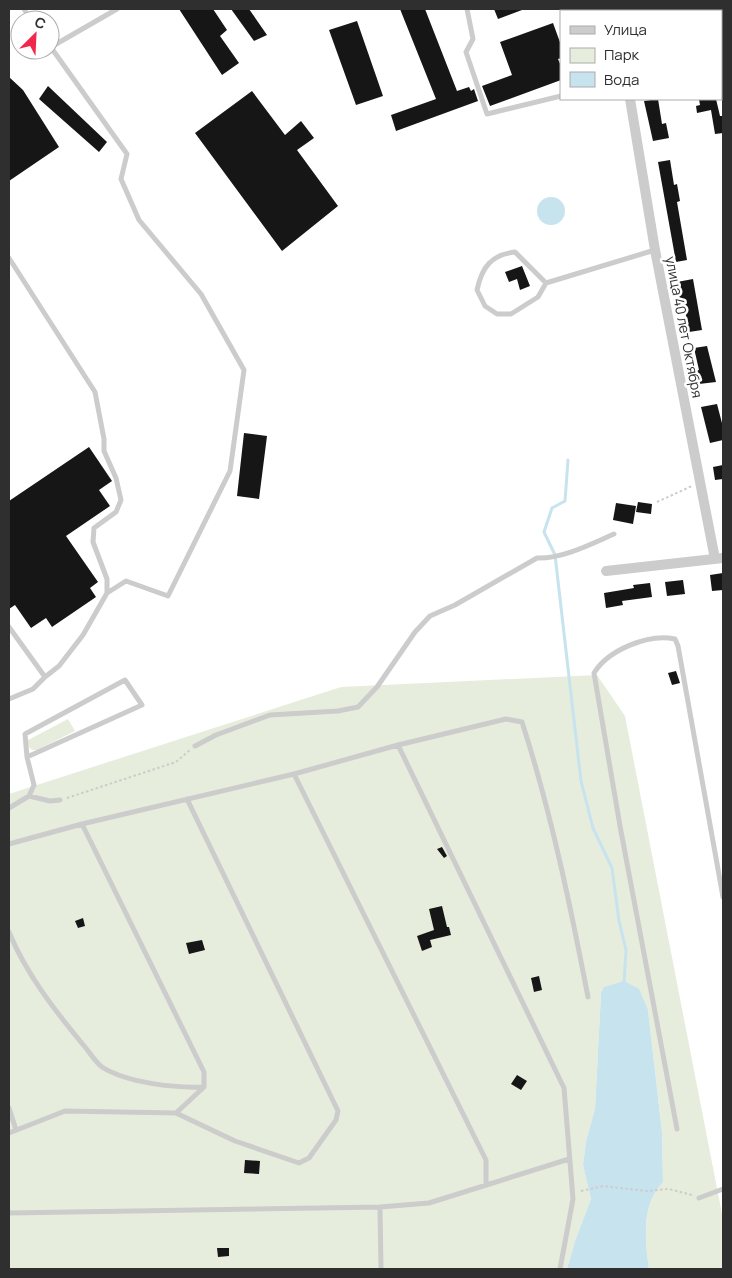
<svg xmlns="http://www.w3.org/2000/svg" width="732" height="1278" font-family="Manrope,sans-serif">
	<rect width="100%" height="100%" fill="#fff"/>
	<path fill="#e7eddc" d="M597,675L625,716L723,1219V1269H649C645,1240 641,1205 663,1181L662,1132L648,1010L601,993L595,1109L586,1141L583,1165L591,1199L575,1241L567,1269H9V794L341,687Z
		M68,719L75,731L37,750H32L28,746V740Z"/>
	<path fill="#c7e3ee" d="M537 211a14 14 0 1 1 28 0a14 14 0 1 1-28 0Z
		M624,981L639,989L648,1010L662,1132L663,1182C641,1204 645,1240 649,1269H567L575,1241L591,1199L583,1165L586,1141L595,1109L601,993L604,987Z"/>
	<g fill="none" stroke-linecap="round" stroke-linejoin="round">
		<path stroke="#c7e3ee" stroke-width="3" d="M568,460L565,501L552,508L544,532L555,555L581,781L593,828L612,868L619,921L626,950L624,984"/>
	</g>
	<path fill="#161616" d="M179,9H213L227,30L220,36L239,63L222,75Z
		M231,9H249L267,35L254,41Z
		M400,9H425L457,91L469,87L471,91L474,89L478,101L396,131L391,115L436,99Z
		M494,9H522V10L498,19Z
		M357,21L383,96L356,105L329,30Z
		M553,23L561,45V58L558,59L561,66V80L490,106L482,86L512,75L500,42Z
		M9,77L23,90L59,147L9,181Z
		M48,86L107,142L99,152L39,99Z
		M252,91L285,135L301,121L314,138L297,150L338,206L282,251L195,133Z
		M658,99L662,124L666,123L669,138L653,141L644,101Z
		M699,99H716L720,116H723V133L715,134L711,110L697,113L696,106L700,105Z
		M670,160L674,185L677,184L680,201L677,202L687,260L676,262L658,162Z
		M522,266L530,286L520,290L517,279L509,282L505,272Z
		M693,279L702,330L689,332L683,300H680L677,282Z
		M707,346L716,382L699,384L696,371L699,370L694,348Z
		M717,404L723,427V440L710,443L701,407Z
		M244,433L267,436L259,499L237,496Z
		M89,447L112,481L99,490L110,506L66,536L98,582L90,588L96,597L52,627L46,618L31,628L15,605L9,609V501Z
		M723,465V479L715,480L713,467Z
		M638,502L652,504L651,514L636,512Z
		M616,503L636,506L633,524L613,520Z
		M723,573V590L712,591L710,575Z
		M683,580L685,594L667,596L665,582Z
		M650,583L652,597L622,601L623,605L606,608L604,593L634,588L633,585Z
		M676,671L680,683L672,685L668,673Z
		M442,847L447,856L444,858L437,849Z
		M442,906L447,927H449L451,935L430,940L432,947L422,951L417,936L434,930L429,909Z
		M83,918L85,926L78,928L75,921Z
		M202,940L205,950L189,954L186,943Z
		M539,976L542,990L534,992L531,978Z
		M517,1075L527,1081L521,1090L511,1084Z
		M245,1160L260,1161L259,1174L244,1173Z
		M217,1248H229V1256L218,1257Z"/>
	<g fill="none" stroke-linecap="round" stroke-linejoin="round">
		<path stroke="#ccc" stroke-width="2" stroke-dasharray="2.5 2.5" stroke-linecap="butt" d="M657,502L692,486
			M67,798L176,762L190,750
			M581,1191L603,1186L646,1191L669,1189L692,1195"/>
		<path stroke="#ccc" stroke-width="5" d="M24,9L31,20
			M467,9L473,39L466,52L487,114L561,96
			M50,46L127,154L121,179L139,220L201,294L244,370L230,471L168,596L126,581L107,593
			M51,47L117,9
			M721,63H723
			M9,258L95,392L104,439V451L116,478L121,500L116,512L94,528L93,542L107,579V593L83,635L59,666L45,677
			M546,283L515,252C491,255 482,267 477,290L485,306L497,314H511L538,297L546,283L655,250
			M9,627L45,677L33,689L9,699
			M398,745L564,1088L573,1199L560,1269
			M195,746L216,735L270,715L338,711L358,707L377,687L415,632L430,616L455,605L537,558C562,559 591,544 614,534
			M27,757L142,705L125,680L25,734L27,757L34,785L29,796
			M294,774L486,1160V1185
			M9,808L29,796L50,801L60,800
			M82,824L204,1072V1087L176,1113
			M9,844L82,824L294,774L398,745L506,719L522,722C551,812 570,904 588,997
			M9,932C26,974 56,1012 85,1047C90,1053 96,1063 102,1067C127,1083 175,1088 203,1087
			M9,1108L16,1130
			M677,1129L620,826L594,673C608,650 649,633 675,639L678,646L723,897
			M9,1133L65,1111L176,1113L235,1141L299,1163L309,1158L336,1120L338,1111L187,799
			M699,1198L723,1189
			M380,1207L381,1269
			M9,1213L380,1207L429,1203L569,1159"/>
		<path stroke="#ccc" stroke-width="10" d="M613,9L614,11
			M630,99L655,250L715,559
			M606,571L723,558"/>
	</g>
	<g text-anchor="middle" stroke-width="5" stroke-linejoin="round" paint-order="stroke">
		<g font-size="14" fill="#2f2f2f" stroke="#fff">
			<text transform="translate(684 327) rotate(79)" y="5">улица 40 лет Октября</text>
		</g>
	</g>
	<rect width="732" height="1278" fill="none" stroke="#2f2f2f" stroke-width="20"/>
	<rect x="560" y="10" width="162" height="90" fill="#ffffff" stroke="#acacac"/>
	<rect x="570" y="26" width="25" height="8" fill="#cccccc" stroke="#acacac"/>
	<text x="604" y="35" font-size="15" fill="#2f2f2f">Улица</text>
	<rect x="570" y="48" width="25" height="15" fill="#e7eddc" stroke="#acacac"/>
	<text x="604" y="60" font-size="15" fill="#2f2f2f">Парк</text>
	<rect x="570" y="72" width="25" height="15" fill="#c7e3ee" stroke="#acacac"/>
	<text x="604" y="85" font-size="15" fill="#2f2f2f">Вода</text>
	<g transform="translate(35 35) rotate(24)"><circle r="24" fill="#ffffff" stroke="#acacac"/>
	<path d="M0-4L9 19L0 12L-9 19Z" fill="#ef284c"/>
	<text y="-8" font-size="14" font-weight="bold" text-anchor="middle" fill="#2f2f2f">С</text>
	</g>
</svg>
